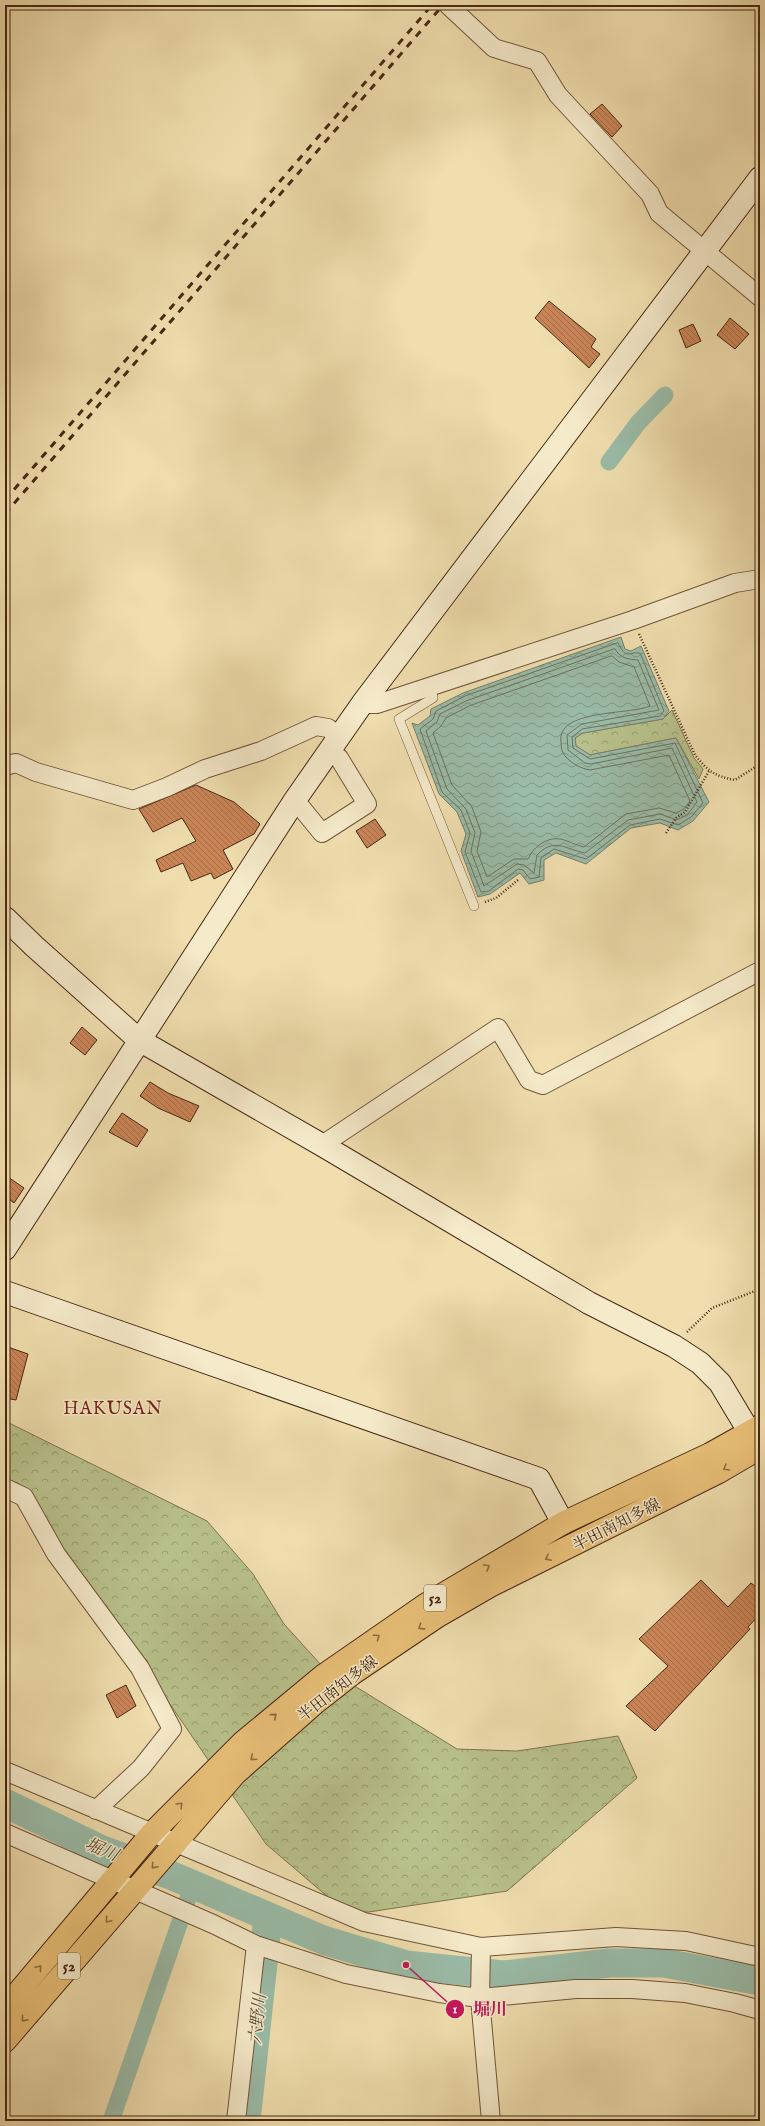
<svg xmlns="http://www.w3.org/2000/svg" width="765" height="2126" font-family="'IM FELL English','Noto Serif JP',serif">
	<defs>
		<pattern id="forest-crowns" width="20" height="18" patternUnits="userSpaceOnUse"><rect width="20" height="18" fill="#b8c18b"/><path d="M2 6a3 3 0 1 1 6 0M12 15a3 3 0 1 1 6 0" fill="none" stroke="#979d70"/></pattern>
		<pattern id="water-waves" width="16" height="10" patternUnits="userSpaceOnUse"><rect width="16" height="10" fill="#9abca8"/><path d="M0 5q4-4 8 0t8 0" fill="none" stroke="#7f9987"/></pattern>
		<pattern id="building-back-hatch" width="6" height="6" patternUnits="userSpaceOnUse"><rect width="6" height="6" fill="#ca8557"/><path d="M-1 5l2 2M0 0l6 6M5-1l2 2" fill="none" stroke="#a66d47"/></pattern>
	</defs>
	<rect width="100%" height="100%" fill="#f0deae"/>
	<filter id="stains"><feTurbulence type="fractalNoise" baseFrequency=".005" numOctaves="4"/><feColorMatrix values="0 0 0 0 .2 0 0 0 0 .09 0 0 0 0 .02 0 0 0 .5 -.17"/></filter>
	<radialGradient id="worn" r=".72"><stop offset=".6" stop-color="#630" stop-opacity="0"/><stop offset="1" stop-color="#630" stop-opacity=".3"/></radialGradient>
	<path fill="url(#forest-crowns)" stroke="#80744e" d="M672,710L694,758L703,769L699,779L676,738L590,755L576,746L575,738L583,733L663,719Z
		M5,1421L207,1521L253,1574L284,1624L322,1666L457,1749L517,1751L618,1736L637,1778L507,1891L349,1915L266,1844L18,1483L5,1479Z"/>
	<path fill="url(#water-waves)" stroke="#79806c" d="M621,637L625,649L631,651L641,646L669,711L663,719L583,733L575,738L576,746L590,755L676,738L709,802L693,821L678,830L660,823L631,828L586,864L556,853L544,860V880L529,884L520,873L490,894L478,897L461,851L466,834L457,812L439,794L412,723L418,725L430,716L431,709L463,693Z"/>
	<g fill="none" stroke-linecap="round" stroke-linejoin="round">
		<path stroke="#70725d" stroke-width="1" d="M618,643C627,660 626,652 640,653L664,711L660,716L582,729L572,737L573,748L590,759L675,743L703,803L691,817L678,825L660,819L630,825L586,859L554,849L541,858L539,877L530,879L523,870L518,869L489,891L481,892L465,852L470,833L461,810L442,792L420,729L433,719L436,711L465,696Z
			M615,649C621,659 628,659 638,660L659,710L582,724L567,735L568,750L585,763L591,764L672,748L697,802L688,814L677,820L660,814L628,820L585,853C565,849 554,837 537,855L534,873L524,865L517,864L484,886L471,851L475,833L466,809L447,789L426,731L437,722L440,714L466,701Z
			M612,656L619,662L634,667L650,706C630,715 556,709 561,742C561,748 562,753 566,757C571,763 582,769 590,770L669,755L690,801L684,809L676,813L659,808L626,814L584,847C567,843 560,833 542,843C535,848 532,851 528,859H514L487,877L477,851L481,832L472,807L452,785L433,733L441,726L446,718L469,706Z"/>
		<path stroke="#9abca8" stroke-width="17" d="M609,462L638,423L665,395
			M111,2121L193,1884"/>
		<path stroke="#9abca8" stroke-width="29" d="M5,1803L102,1850L168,1874L323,1940L406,1965L504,1975L609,1963H664L760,1981
			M246,2121L268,1917"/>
	</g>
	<path fill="url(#building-back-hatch)" stroke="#472712" d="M602,104L622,126L612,137L590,114Z
		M549,301L596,339L591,347L600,354L589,368L535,318Z
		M730,318L749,334L735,349L717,335Z
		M693,324L701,341L686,348L679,330Z
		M196,785L234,802L260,824L254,834L223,850L233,869L214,879L211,873L191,881L183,863L161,872L156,860L196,841L182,818L153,832L139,809Z
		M375,819L386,835L367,848L356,831Z
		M82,1027L97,1040L85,1055L70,1043Z
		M150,1082L168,1093L199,1106L190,1122L158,1108L140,1096Z
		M122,1113L148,1130L137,1147L109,1132Z
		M5,1175L24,1188L14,1203L5,1196Z
		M5,1346L28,1354L16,1400L5,1398Z
		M701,1580L728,1607L751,1583L760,1590V1614L748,1627L750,1629L655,1731L626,1706L668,1666L639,1639Z
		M126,1685L136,1706L117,1718L106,1695Z"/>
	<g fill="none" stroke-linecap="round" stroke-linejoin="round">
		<g stroke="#715539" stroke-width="10">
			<path id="lane" d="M431,687L433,698L399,719L474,906"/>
		</g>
		<g stroke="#715539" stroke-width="20">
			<path id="street" d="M448,5L494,48L537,61L558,95L650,194L659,213L760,297
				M362,704H377L633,620L735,583L760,579
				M5,766L16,763L36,772L133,800L167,787L205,769L261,751L316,726L328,728L339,737
				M295,800L322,833L367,804L339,758L329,751
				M322,1145L498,1028L529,1080L543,1085L760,971
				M5,1488L24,1497L56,1554L140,1668L172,1729L141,1768L96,1810
				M5,1771L364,1922L481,1947L616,1937L686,1941L760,1957
				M5,1833L213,1924L256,1945L346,1974L439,1993L480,1998L576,1989H632L685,1993L735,2003L760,2010
				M481,1947L480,1998L491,2121
				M236,2121L256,1945"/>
		</g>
		<g stroke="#472712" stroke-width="24">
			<path id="secondary" d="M5,918L34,946L139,1040L322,1145L589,1303L674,1346L700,1363L720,1383L759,1448
				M5,1249L295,800L362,704L760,178
				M5,1292L539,1479L563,1523"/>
		</g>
		<g stroke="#472712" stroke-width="24">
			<path id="primary" d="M5,2008L152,1833L243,1742L324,1675L425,1605L563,1523L710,1454L760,1426
				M5,2041L235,1774L315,1703L352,1674L438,1616L490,1586L719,1472L760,1448"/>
		</g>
		<path stroke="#472712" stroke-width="2.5" stroke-dasharray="1 2" stroke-linecap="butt" d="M639,634L695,755C708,771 714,776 735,780L760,764
			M666,833L676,818L685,812L709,771
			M485,902L496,898L518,880
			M687,1332L712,1308L760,1289"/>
		<use href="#lane" stroke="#f5eaca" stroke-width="9"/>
		<use href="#street" stroke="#f5eaca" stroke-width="18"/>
		<use href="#secondary" stroke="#f5eaca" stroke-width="22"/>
		<use href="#primary" stroke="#e8bf77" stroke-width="22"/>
		<path stroke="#472712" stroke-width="3" stroke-dasharray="7 7" stroke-linecap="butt" d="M5,500L432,5
			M5,514L443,5"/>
	</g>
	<defs><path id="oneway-chevron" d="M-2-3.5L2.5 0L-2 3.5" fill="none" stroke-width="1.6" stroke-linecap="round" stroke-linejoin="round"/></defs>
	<g stroke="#8f6b3f">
		<use href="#oneway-chevron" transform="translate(726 1468) rotate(150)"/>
		<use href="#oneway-chevron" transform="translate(548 1558) rotate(153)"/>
		<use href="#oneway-chevron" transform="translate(487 1567) rotate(-30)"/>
		<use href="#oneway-chevron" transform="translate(421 1627) rotate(147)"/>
		<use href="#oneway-chevron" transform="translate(377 1637) rotate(-35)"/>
		<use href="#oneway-chevron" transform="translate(274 1716) rotate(-40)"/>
		<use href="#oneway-chevron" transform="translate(253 1758) rotate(138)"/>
		<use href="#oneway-chevron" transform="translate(180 1805) rotate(-46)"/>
		<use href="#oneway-chevron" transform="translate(154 1866) rotate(131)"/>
		<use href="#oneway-chevron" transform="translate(108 1920) rotate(130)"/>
		<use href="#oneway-chevron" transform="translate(39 1968) rotate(-50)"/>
		<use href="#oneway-chevron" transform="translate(24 2019) rotate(130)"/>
	</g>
	<g text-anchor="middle" stroke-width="3" stroke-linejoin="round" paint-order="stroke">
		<g fill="#f5eaca" stroke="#7b6249" stroke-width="1">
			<rect x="424" y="1585" width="22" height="26" rx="3"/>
			<rect x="58" y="1953" width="22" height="26" rx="3"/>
		</g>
		<g font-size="15" font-weight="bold" fill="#472712">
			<text x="435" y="1603">52</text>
			<text x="69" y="1971">52</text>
		</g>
		<g font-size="16" fill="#472712" stroke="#f5eaca">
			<text transform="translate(616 1524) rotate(-27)" y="6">半田南知多線</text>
			<text transform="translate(337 1688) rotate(-38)" y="6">半田南知多線</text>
		</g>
		<g font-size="17" font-style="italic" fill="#5c4c38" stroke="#f5eaca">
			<text transform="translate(102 1849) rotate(23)" y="6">堀川</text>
			<text transform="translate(257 2019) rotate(-84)" y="6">六野川</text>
		</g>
		<g font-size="18" letter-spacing="1" fill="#7a1f14" stroke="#f5eaca">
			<text x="113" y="1414">HAKUSAN</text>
		</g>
	</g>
	<path fill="none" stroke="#c2185b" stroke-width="1.5" d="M406 1965L455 2009"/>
	<g fill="#c2185b" stroke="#f5eaca" stroke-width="1.5">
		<circle cx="406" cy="1965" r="4"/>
		<circle cx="455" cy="2009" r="10"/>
	</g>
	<g font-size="12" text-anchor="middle" font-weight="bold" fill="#fff">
		<text x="455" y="2013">1</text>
	</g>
	<g font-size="17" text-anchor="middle" font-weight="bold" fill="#c2185b" stroke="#f5eaca" stroke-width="3" stroke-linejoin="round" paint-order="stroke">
		<text x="490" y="2015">堀川</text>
	</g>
	<rect width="765" height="2126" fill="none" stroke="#f0deae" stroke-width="20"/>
	<rect x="6" y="6" width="753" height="2114" fill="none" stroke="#472712" stroke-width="2"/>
	<rect x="10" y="10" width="745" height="2106" fill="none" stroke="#472712"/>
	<rect width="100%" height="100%" filter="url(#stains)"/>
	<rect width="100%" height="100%" fill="url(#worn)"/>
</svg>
